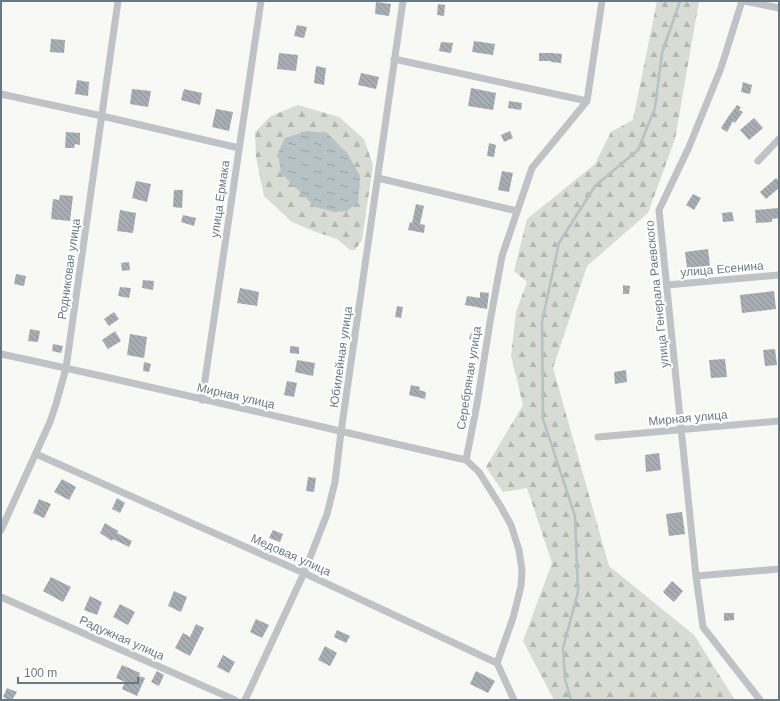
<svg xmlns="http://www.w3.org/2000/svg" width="780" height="701" font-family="Helvetica,sans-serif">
	<defs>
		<pattern id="forest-firs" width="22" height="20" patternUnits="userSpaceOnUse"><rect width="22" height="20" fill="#d8dcd5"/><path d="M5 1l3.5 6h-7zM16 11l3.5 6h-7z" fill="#b3b7b2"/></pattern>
		<pattern id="water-ripples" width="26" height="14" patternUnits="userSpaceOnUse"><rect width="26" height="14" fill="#b6c2c5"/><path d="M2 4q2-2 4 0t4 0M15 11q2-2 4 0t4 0" fill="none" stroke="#98a2a5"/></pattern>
		<pattern id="building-back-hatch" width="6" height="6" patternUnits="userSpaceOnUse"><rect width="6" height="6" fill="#a7aeb3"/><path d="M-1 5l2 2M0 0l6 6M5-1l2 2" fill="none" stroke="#8c9297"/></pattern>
	</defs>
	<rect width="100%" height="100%" fill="#f8f8f5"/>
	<path fill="url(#forest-firs)" d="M657,1H699L675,139L648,213L587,266L553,368L609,566L694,635L735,700H554L523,641L552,563L527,488L503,492L486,467L523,405L511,356L516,312L527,282L514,271L527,219L595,164L611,132L633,120Z
		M298,105L339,117L364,139L373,165L362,240L355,250H350L337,239L313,231L292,222L264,196L256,157L255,132L271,116Z"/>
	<path fill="url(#water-ripples)" d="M307,131L327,133L347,153L360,176L358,202L347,211L335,212L315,207L281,173L278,153L285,138Z"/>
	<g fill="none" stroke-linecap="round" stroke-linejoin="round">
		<path stroke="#b6c2c5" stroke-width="2.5" d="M571,700L565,679L563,648L578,592L575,516L543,419L542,322L559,243L595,186L638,150L655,108L662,53L680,1"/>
	</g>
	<path fill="url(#building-back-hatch)" d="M376,2L391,4L389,16L375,14Z
		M438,4L445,5L444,16L437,15Z
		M297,25L307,27L304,38L294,36Z
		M51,39L65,40L64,53L50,52Z
		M474,41L495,44L493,55L472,52Z
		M441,42L453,43L451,53L439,51Z
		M279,53L298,55L296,71L277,69Z
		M539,53H552L562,54L561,63L551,62V61H539Z
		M316,66L326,68L324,85L314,83Z
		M361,73L379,77L376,89L358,85Z
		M77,80L89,82L88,96L75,94Z
		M743,82L752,85L750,94L741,92Z
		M471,88L496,93L493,110L468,106Z
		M132,89L151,91L148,107L130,104Z
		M184,89L202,93L200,105L181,100Z
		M509,101L522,103L521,110L508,108Z
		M737,105L741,107L739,110L743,112L735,123L733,121L727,132L721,128L728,117Z
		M216,109L233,112L229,131L212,127Z
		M754,118L763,128L749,140L740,130Z
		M510,131L513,138L504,142L501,135Z
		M66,132L80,133V145L75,144L74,148H65Z
		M489,143L496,145L494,157L487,156Z
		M502,171L513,173L509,192L498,190Z
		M776,178L779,181V188L766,199L760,192Z
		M136,181L151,184L147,202L132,198Z
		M174,190H183L182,208L173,207Z
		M693,194L701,198L694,210L686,205Z
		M60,195L73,196L70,221L51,219L53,199L59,200Z
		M416,204L424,206L420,224L425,225L424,233L408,230L410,222L412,223Z
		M779,208V218L772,219V222L756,223L755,210Z
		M120,210L136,213L133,233L117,231Z
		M732,212L734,221L723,222L722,213Z
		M183,215L196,218L194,226L181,222Z
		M708,249L710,266L687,268L685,252Z
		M129,262L130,270L122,271L121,263Z
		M16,274L26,276L24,286L14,284Z
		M143,280L154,281L153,290L142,288Z
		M623,285L630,286L629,294H623Z
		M120,287L131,288L129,298L118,296Z
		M240,288L259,292L257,306L237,303Z
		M774,291L776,309L742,313L740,295Z
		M480,292L489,293L487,309L465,305L467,296L480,298Z
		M397,306L403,307L401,318L395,317Z
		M114,312L119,319L109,326L104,319Z
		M30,329L40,331L38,342L28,341Z
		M115,331L121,341L108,349L102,340Z
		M471,333L479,334L478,341L469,339Z
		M130,334L147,337L144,358L127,355Z
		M53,344L63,346L61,353L52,351Z
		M290,346L299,347V354L290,353Z
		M775,349L777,365L765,366L763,350Z
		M725,359L727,377L711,378L709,360Z
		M297,360L315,363L313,376L295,372Z
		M144,362L151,364L149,372L143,371Z
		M626,370L627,382L615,384L614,372Z
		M287,381L297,383L294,397L284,395Z
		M411,385L420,387L419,390L426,392L425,399L409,395Z
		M659,453L661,470L646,472L645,455Z
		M308,477L316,478L314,492L306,491Z
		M62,479L76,487L69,500L54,492Z
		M117,498L125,503L120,513L112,509Z
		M39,499L51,504L44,518L33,513Z
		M682,512L685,534L669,536L666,514Z
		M105,523L118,531L117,533L132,541L129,547L113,539L112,541L100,533Z
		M273,530L283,534L280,542L269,538Z
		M51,577L71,587L63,602L43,591Z
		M672,581L683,591L674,602L663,592Z
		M174,591L187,597L181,612L168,606Z
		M90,596L102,602L97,615L84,610Z
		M120,604L135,612L128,625L113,617Z
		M724,613H734V620L724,621Z
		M256,619L269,625L262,638L250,632Z
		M196,624L204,628L190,656L175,648L183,633L190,637Z
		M337,630L350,636L346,643L334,637Z
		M325,646L337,653L330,666L318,660Z
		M223,655L235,662L229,673L217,667Z
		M122,665L140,673L139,676L145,678L137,696L122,689L125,682L116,678Z
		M157,671L164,675L159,686L151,682Z
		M476,671L495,681L488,693L470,684Z
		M7,688L17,692L12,700H9L3,697Z"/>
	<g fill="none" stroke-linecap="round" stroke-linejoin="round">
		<path stroke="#bfc3c6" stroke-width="7" d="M742,1L721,68L689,147L659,210L696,576L703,627L760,700
			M744,1L779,8
			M394,59L587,101
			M1,94L102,116L239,148
			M758,161L779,139
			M378,178L517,211
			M667,285L779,275
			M1,354C156,387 311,425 466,460
			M202,400L261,1
			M598,437L779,421
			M36,454L304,573L497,663L514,700
			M1,530L50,422L56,404L66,368L118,1
			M696,576L779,569
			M1,597L235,700
			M497,663L513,618L521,586L522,570L519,550L511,525L501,507L479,472L466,460L477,404L490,322L502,256L532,168L587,101L602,1
			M245,700L304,573L327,514L335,482L341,432L403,1"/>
	</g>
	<g text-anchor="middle" stroke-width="4" stroke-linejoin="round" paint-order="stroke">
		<g font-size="12" fill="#697983" stroke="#fff">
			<text transform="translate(220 199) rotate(-82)" y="4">улица Ермака</text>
			<text transform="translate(69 269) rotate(-82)" y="4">Родниковая улица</text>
			<text transform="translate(722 269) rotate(-5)" y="4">улица Есенина</text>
			<text transform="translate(657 294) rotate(-96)" y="4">улица Генерала Раевского</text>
			<text transform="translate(341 357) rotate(-82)" y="4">Юбилейная улица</text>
			<text transform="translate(469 378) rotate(-81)" y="4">Серебряная улица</text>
			<text transform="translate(236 396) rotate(13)" y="4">Мирная улица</text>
			<text transform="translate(688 418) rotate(-5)" y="4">Мирная улица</text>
			<text transform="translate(291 555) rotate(24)" y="4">Медовая улица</text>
			<text transform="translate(122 638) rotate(24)" y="4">Радужная улица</text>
		</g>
	</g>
	<rect width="780" height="701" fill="none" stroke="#697983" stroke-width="4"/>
	<path d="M18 677v6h120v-6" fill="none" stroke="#697983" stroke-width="2"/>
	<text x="24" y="677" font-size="12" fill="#697983" stroke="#ffffff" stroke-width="3" paint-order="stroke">100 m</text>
</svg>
